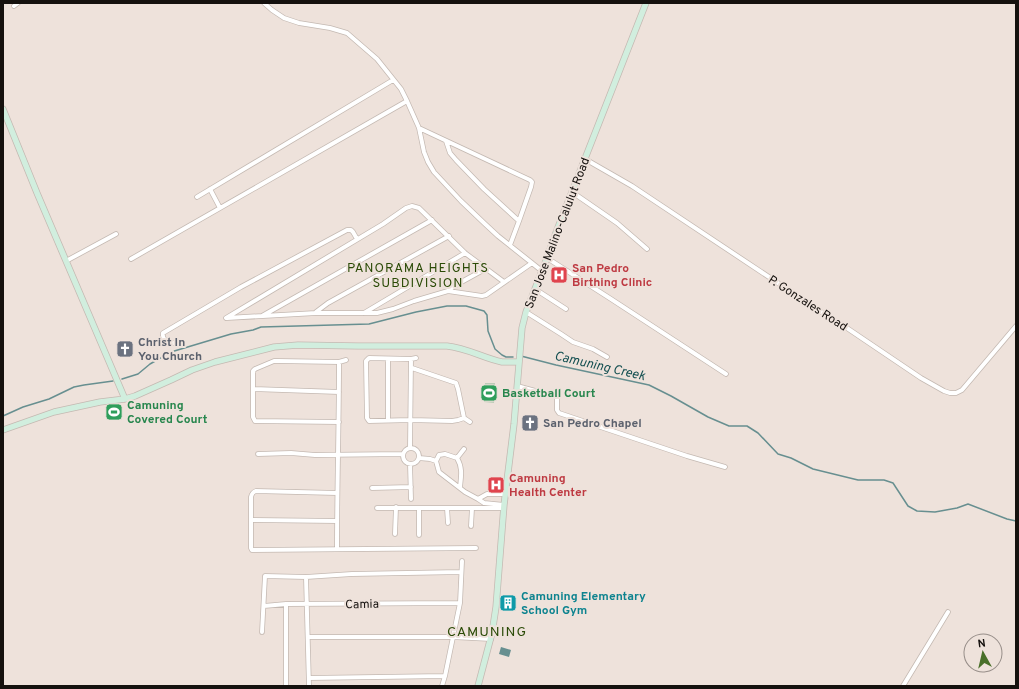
<svg xmlns="http://www.w3.org/2000/svg" width="1019" height="689" font-family="Overpass,sans-serif">
	<rect width="100%" height="100%" fill="#eee2db"/>
	<path fill="#bccbb7" d="M485,383H495L494,403L484,402Z"/>
	<path fill="#678f90" d="M501,647L511,650L509,657L499,654Z"/>
	<g fill="none" stroke-linecap="round" stroke-linejoin="round">
		<path stroke="#678f90" stroke-width="1.5" d="M521,356L556,365L649,385L671,396L708,417L729,426H747L758,433L778,454L791,458L813,469L858,480H884L893,483L908,506L917,511L935,512L957,508L968,504L1007,519L1016,521
			M122,379L138,374L150,364L171,352L231,334L253,330L261,327L369,324L416,312L447,306H466L484,311L487,315L488,331L495,349L502,355L506,357H513
			M3,416L23,407L49,399L74,387L84,385L113,381"/>
		<g stroke="#c4b9b2" stroke-width="5.5">
			<path id="street" d="M264,3L272,10L284,18L299,23L330,28L347,33L377,59L401,89L407,101L419,128L424,152L428,162L434,172L461,201L484,223L498,236L542,271
				M14,6L18,3
				M419,128L530,180L532,182L531,187L519,221L510,245
				M446,141L450,153L456,160L484,189L519,221
				M585,159L632,186L808,303L818,310L838,322L921,378L944,391L950,393H956L962,390L1016,326
				M210,189L220,208
				M572,192L617,223L647,249
				M197,197L393,80
				M547,258L611,299L726,374
				M131,259L407,101
				M66,261L116,234
				M535,289L566,309
				M448,291L456,285L485,269
				M316,312L328,303L449,236
				M526,312L561,334L573,342L593,349L607,357
				M364,313L465,253
				M262,316L432,220
				M226,318L383,224L406,208L412,206L419,208L465,253L504,282
				M227,318L316,313H377L393,309L414,301L448,291L482,296L486,295L532,263
				M175,343H169C165,340 162,338 163,333L241,287L347,230H351L353,232L357,239
				M388,359V420
				M411,359L369,358L366,361L367,418L369,421L411,420L452,421L458,420L464,418
				M412,368L456,383L458,389L464,418L470,422
				M517,386L554,396L557,397V410L559,413L687,456L725,467
				M253,389L339,392
				M339,422L255,421L253,417V371L255,369L274,361H278L339,362L346,360
				M410,448L411,359L416,358
				M403 456a8 8 0 1 1 16 0a8 8 0 1 1-16 0Z
				M258,454L291,453L315,455L403,454
				M419,458L430,459L436,461L439,472L465,492L478,499L484,503L504,505
				M457,458L464,449
				M436,461L439,455L445,454L457,458C463,468 461,477 460,487
				M410,464L411,499
				M372,488L411,487
				M337,493L256,491C253,492 252,493 251,497V548L252,550L476,548
				M478,499L487,494H505
				M377,508H504
				M419,508V535
				M447,508L448,523
				M251,520L337,521
				M471,526L472,508
				M395,534L396,507
				M337,549C337,486 339,424 339,362
				M306,577L309,686
				M286,604V686
				M264,606L286,604L460,603
				M262,632L265,576L306,577L352,574L461,572
				M308,637H453L491,639
				M309,678L445,676
				M442,686L445,676L460,603L462,561
				M903,686L948,612"/>
		</g>
		<g stroke="#c4b9b2" stroke-width="7">
			<path id="secondary" d="M3,109L37,193L125,399
				M3,430L54,412L100,402L125,399L135,396L171,380L192,370L215,362L274,347L298,345L358,346H447C467,348 483,358 502,362C508,362 513,362 518,362
				M478,686L492,633L496,607L504,505L514,424L522,328L526,312L547,258L557,230L646,3"/>
		</g>
		<use href="#street" stroke="#fff" stroke-width="4"/>
		<use href="#secondary" stroke="#d1eede" stroke-width="5.5"/>
	</g>
	<defs>
		<g id="hospital-square" transform="scale(0.9)"><rect x="-9" y="-9" width="18" height="18" rx="4" fill="#e0444e" stroke="#eee2db"/><path d="M-5-5h3v3.5h4V-5h3V5h-3V1.5h-4V5h-3Z" fill="#fff"/></g>
		<g id="church-square" transform="scale(0.9)"><rect x="-9" y="-9" width="18" height="18" rx="4" fill="#6b7280" stroke="#eee2db"/><path d="M-1.2-6h2.4v3.5h3.3v2.4h-3.3V6h-2.4V-.1h-3.3v-2.4h3.3Z" fill="#fff"/></g>
		<g id="stadium-square" transform="scale(0.9)"><rect x="-9" y="-9" width="18" height="18" rx="4" fill="#2e9e5b" stroke="#eee2db"/><path d="M0-5a6.5 5 0 1 0 0 10a6.5 5 0 1 0 0-10ZM-3.5-1.8h7v3.6h-7Z" fill="#fff"/></g>
		<g id="building-square" transform="scale(0.9)"><rect x="-9" y="-9" width="18" height="18" rx="4" fill="#0f9aa8" stroke="#eee2db"/><path d="M-4-6H4V6H1V3H-1V6H-4ZM-2.5-4.3h1.7v1.8h-1.7ZM.8-4.3h1.7v1.8H.8ZM-2.5-1h1.7V.8h-1.7ZM.8-1h1.7V.8H.8Z" fill="#fff"/></g>
	</defs>
	<g fill-rule="evenodd">
		<use href="#hospital-square" x="559" y="275"/>
		<use href="#church-square" x="125" y="349"/>
		<use href="#stadium-square" x="489" y="393"/>
		<use href="#stadium-square" x="114" y="412"/>
		<use href="#church-square" x="530" y="423"/>
		<use href="#hospital-square" x="496" y="485"/>
		<use href="#building-square" x="508" y="603"/>
	</g>
	<g text-anchor="middle" stroke-width="4" stroke-linejoin="round" paint-order="stroke">
		<g font-size="12" fill="#15110e" stroke="#eee2db">
			<text transform="translate(557 233) rotate(-69)" y="4">San Jose Malino-Calulut Road</text>
			<text transform="translate(808 303) rotate(33)" y="4">P. Gonzales Road</text>
			<text transform="translate(362 604) rotate(-1)" y="4">Camia</text>
		</g>
		<g font-size="12" font-weight="bold" fill="#be3a42" stroke="#eee2db" text-anchor="start">
			<text x="572" y="272">San Pedro<tspan x="572" dy="14">Birthing Clinic</tspan></text>
			<text x="509" y="482">Camuning<tspan x="509" dy="14">Health Center</tspan></text>
		</g>
		<g font-size="12" font-weight="bold" fill="#5b616d" stroke="#eee2db" text-anchor="start">
			<text x="138" y="346">Christ In<tspan x="138" dy="14">You Church</tspan></text>
			<text x="543" y="427">San Pedro Chapel</text>
		</g>
		<g font-size="12" font-weight="bold" fill="#27864d" stroke="#eee2db" text-anchor="start">
			<text x="502" y="397">Basketball Court</text>
			<text x="127" y="409">Camuning<tspan x="127" dy="14">Covered Court</tspan></text>
		</g>
		<g font-size="12" font-weight="bold" fill="#0d838f" stroke="#eee2db" text-anchor="start">
			<text x="521" y="600">Camuning Elementary<tspan x="521" dy="14">School Gym</tspan></text>
		</g>
		<g font-size="13" letter-spacing="1" fill="#2b4b07" stroke="#eee2db">
			<text x="418" y="272">PANORAMA HEIGHTS<tspan x="418" dy="15">SUBDIVISION</tspan></text>
		</g>
		<g font-size="13" font-style="italic" fill="#134f51" stroke="#eee2db">
			<text transform="translate(600 365) rotate(13)" y="5">Camuning Creek</text>
		</g>
		<g font-size="14" letter-spacing="1" fill="#2b4b07" stroke="#eee2db">
			<text x="487" y="636">CAMUNING</text>
		</g>
	</g>
	<rect width="1019" height="689" fill="none" stroke="#15110e" stroke-width="8"/>
	<g transform="translate(983 653) rotate(352)"><circle r="19" fill="#eee2db" stroke="#978e89"/>
	<path d="M0-3L7 15L0 10L-7 15Z" fill="#496f29"/>
	<text y="-6" font-size="11" font-weight="bold" text-anchor="middle" fill="#15110e">N</text>
	</g>
</svg>
